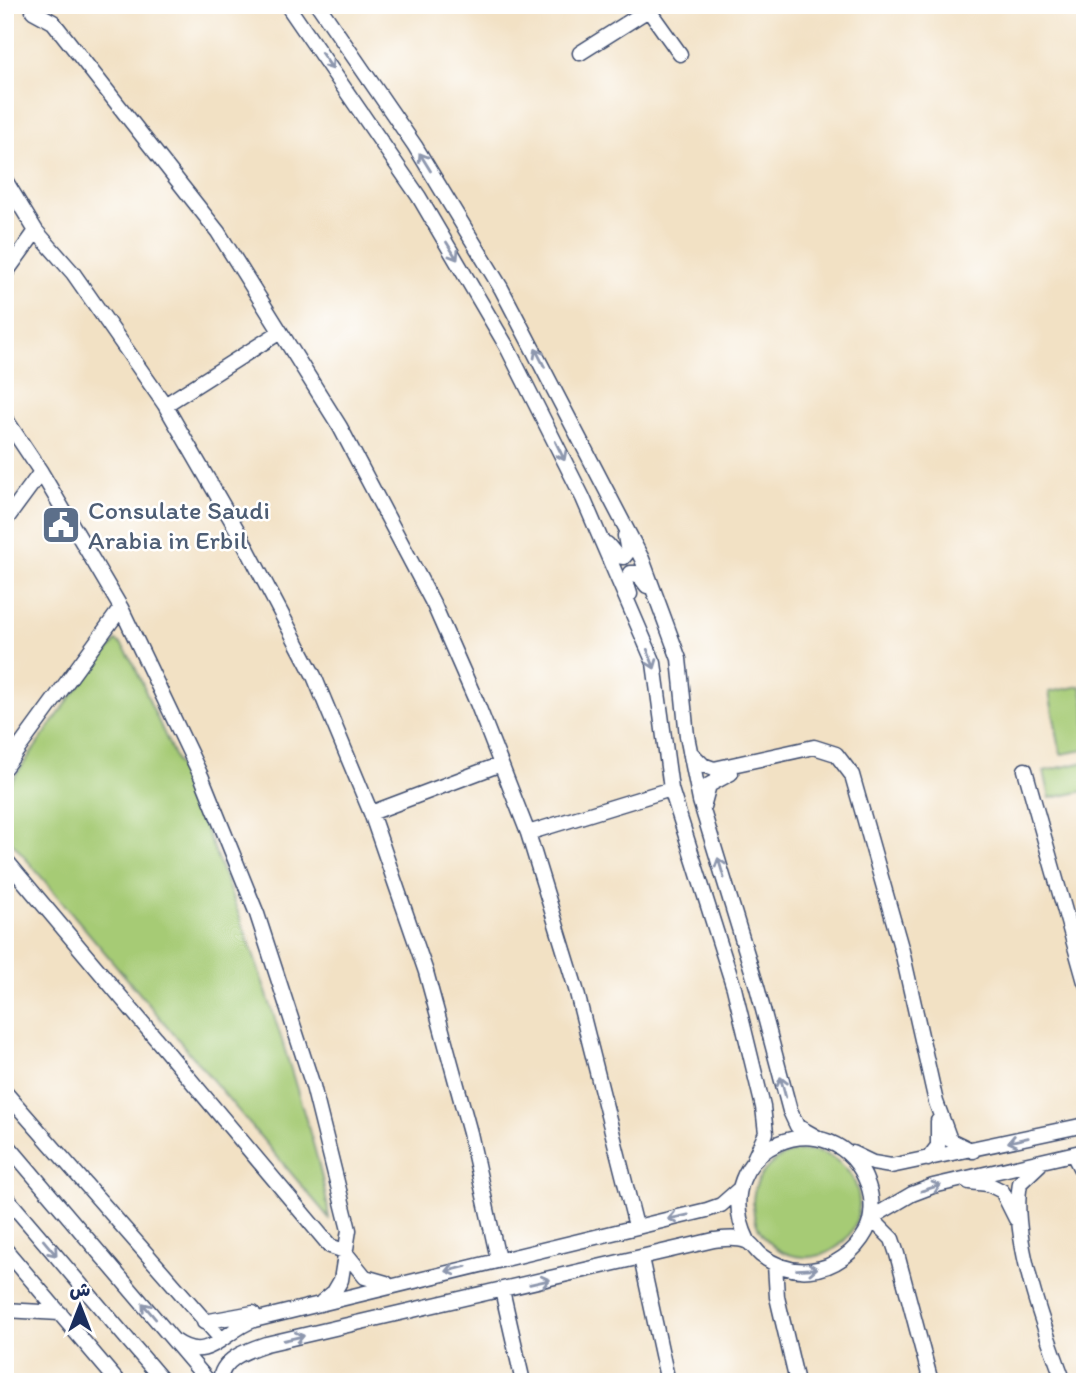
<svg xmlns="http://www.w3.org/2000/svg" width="1090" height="1387" font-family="Itim,'Playpen Sans Arabic',sans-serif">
	<rect width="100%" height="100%" fill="#fff"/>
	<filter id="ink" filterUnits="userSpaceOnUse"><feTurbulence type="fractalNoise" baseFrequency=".0143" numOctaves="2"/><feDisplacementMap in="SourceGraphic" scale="14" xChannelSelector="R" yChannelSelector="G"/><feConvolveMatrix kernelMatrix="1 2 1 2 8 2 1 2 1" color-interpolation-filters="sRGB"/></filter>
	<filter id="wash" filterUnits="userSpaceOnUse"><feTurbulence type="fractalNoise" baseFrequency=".00686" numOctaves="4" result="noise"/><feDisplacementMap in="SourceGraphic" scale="28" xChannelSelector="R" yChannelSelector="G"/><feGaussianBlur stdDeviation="1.57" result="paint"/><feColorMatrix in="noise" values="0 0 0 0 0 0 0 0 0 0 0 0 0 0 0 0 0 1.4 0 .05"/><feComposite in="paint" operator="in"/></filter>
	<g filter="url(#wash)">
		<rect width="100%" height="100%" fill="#f2e1c4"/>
		<path fill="#a6cb75" stroke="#607d6a" stroke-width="2" d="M116,641C129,646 145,691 151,705C207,824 254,947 292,1073C305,1118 324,1172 329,1218L5,834V790L73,694Z
			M1081,686L1085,706V750L1061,754L1049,692Z
			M1085,762V791L1050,798L1044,771Z
			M753 1204a53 53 0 1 1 106 0a53 53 0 1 1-106 0Z"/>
	</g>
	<g filter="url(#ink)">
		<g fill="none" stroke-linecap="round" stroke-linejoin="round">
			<g stroke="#3b4a6d" stroke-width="17">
				<path id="minor" d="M287,5L419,197L507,347L583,498L654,663L671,789L734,988L763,1107L766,1133L754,1159
					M318,5L415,146L501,288L642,559L679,659L687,736L700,801L757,987L790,1111L797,1126L820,1139
					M645,5L680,54
					M33,11L53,22L218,232L340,427L434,605L477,703L528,833L576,989L636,1226
					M580,53L648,10
					M5,180L36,231L73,273L165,405L240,535L314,676L371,813L426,972L470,1133L498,1259
					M5,274L36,231
					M165,405L280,332
					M5,418L41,472L121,608L202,778L257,914L313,1086L349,1230L341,1280L334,1292L322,1302
					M5,521L41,472
					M607,544L617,556L624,557L628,552L625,536
					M630,594L626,582L631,573H637L647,586
					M690,752L703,765L714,769L814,747L836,754L852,775L902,951L936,1102L950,1140L973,1151
					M5,767L121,608
					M1025,770L1085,982
					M703,807L709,785L731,773
					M371,813L501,764
					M528,833L671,789
					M5,859L330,1246L344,1251L365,1277L386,1283
					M5,1092L221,1339
					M5,1142L209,1382
					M852,1153L873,1163L891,1166L1085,1125
					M1073,1154L1085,1177
					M928,1159L938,1146V1121
					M1040,1164L1020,1183C1010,1237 1045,1331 1064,1382
					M969,1182L988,1184L1002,1191L1016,1219
					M5,1196L164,1382
					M5,1249L118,1382
					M641,1258L668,1382
					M775,1264L777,1297L797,1382
					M502,1290L523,1382
					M5,1310L60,1313
					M204,1322L253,1313
					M175,1341C209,1365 224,1330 254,1320L707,1210L721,1205L738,1190
					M220,1382C220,1359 248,1350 266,1344L714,1240C724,1239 736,1237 746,1241C752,1243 756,1251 761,1255C775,1266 793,1272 811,1270C834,1268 855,1252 866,1232C873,1219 873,1199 868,1185C835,1093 702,1147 748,1241
					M931,1382L897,1254L892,1239L871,1218L912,1194L933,1186L1085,1151"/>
			</g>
			<use href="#minor" stroke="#fff" stroke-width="14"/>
		</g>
		<defs><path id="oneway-shaft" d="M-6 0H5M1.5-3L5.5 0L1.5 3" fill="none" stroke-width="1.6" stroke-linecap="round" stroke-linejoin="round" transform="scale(1.75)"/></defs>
		<g stroke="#8d97ae">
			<use href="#oneway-shaft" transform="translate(327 61) rotate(55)"/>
			<use href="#oneway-shaft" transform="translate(425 162) rotate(-122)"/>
			<use href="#oneway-shaft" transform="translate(452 251) rotate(58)"/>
			<use href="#oneway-shaft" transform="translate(540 358) rotate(-117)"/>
			<use href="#oneway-shaft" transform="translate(560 451) rotate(64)"/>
			<use href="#oneway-shaft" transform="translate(651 659) rotate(69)"/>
			<use href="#oneway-shaft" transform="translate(721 868) rotate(-107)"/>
			<use href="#oneway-shaft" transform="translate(783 1087) rotate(-105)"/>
			<use href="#oneway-shaft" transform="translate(1018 1140) rotate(167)"/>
			<use href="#oneway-shaft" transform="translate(931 1188) rotate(-17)"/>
			<use href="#oneway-shaft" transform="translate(678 1217) rotate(168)"/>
			<use href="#oneway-shaft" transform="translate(50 1248) rotate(50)"/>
			<use href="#oneway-shaft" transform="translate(456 1269) rotate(166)"/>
			<use href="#oneway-shaft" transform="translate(807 1269) rotate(-3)"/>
			<use href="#oneway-shaft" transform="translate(540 1282) rotate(-13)"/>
			<use href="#oneway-shaft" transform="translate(149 1311) rotate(-130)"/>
			<use href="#oneway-shaft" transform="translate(294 1338) rotate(-13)"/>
		</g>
	</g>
	<defs>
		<g id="civic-square" transform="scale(2.0125)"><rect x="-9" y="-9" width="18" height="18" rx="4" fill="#5c6f8a" stroke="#fff"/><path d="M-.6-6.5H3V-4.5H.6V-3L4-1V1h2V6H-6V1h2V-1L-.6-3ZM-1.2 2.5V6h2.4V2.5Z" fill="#fff"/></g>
	</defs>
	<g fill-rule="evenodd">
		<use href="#civic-square" x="61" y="525"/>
	</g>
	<g text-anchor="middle" stroke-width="5" stroke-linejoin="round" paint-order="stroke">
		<g font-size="26" fill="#4e5e75" stroke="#fff" text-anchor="start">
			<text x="88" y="519">Consulate Saudi<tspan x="88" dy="30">Arabia in Erbil</tspan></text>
		</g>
	</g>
	<rect width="1090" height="1387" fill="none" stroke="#fff" stroke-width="28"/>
	<g transform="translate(80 1306)" stroke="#ffffff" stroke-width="5" paint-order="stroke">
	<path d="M0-5L12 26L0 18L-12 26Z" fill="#1b2f5e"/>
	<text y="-10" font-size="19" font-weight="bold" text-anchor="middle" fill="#1b2f5e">ش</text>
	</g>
</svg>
